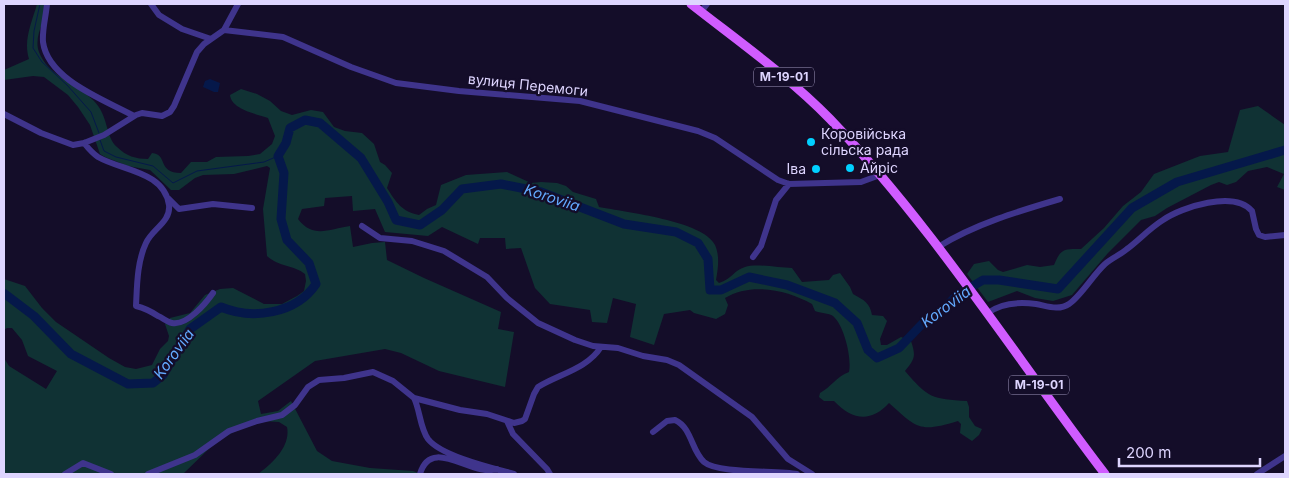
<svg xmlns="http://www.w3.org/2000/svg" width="1289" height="478" font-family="Inter,sans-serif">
	<rect width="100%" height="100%" fill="#140d29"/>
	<path fill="#103234" d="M37,4H49C46,19 33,36 39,52C48,76 76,83 93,100C109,115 105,137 117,147C126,156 136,159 148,159L152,153C168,154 157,173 181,173L191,162H207L216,157L248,156L260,154L272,144L275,136L268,118C256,114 231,109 230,95L241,89L257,94L270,101L281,111L292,115L311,110L323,112L334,127L345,131L362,133L374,144L380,162L385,165L392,173L387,188C396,202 402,212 419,215L427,209L436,205L441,185L466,175L507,172L531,183L541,182L557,183L566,186L573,192L596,199L599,207C625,212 704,221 715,245C720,256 718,269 716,280L719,283C732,279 734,270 745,267C756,263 779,268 792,268L802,282L829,280L833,275L840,273L850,287L853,294C864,300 870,303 872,315L883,316L887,321L880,339L881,345H887L901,337L911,341C916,356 915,359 905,371C928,398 932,399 967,401L969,407V417L975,426L982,429L979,435L972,441L960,433L961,424L958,421C919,433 917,428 889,403C871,423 852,420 834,401H824L819,397L820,393C831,387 836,377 849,372C852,358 844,325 833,316C829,313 820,313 815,311L812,304C787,290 751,282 725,298L728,305L725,314L716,319L694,313L690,310L664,314L654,345L630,337L636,304L613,298L607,323L592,322L590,310L550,304L535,288L521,248L506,249L505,238H480L478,244L442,227L428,236L385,232L375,209L353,211L352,196L325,198L324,206L302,209L298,219C313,239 329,229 350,226L353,247L372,243L385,242L387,260L424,278L501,312L498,329L514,332L505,387L439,371L401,353L385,349L315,361L258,401L261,414L278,411L291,401L317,451L332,461L370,468L413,471L421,474H258C272,464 291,446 287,427L279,422L263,421L242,428L218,440L183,474H4V358L9,366L46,389L57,371L28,356L22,340L12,328H7L4,330V279L25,286L42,308L56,322L109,358L125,367L136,369L152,365L160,349L168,341L169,336L165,324L170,318L190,313L205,295L220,289L233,288L264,304H282L297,296L304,291L306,281L305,274C294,265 279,267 267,256L263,209L270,168L267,166L234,174L203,175L195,178L179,190H171L150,170L128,166L105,157L100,154L90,125L78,107L68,95L44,77L33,76L4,80V70L29,59C23,40 32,22 37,4Z
		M1258,106L1285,125V190L1277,187L1284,174L1267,167L1248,171L1236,182L1227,185L1219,182L1211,185L1167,208L1155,216L1141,220L1108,253L1072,295L1053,301L1035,298L1017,291L988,302L967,274L974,264L989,261L998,270L1003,272L1027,265L1040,267L1054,265C1061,248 1064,249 1081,249L1104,228L1123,206L1141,192L1154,174L1200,156L1228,152L1240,110Z"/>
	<path fill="#05184a" d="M210,79L220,83L218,92H214L203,87L205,81Z"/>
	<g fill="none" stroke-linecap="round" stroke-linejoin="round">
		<path stroke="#05184a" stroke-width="1" d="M40,4L34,31L33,48L42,62L67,85L91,112L99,133
			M100,140L104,151L116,157L153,166L173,183L197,171L264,162L278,156"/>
		<path stroke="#05184a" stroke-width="9" d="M4,295L5,294L34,316L71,354L128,384L153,383L163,375L190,329L221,307C252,320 296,314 316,284L309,263L287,240L281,219L284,173L278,156L286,143L290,128L305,120L320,123L361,158L388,202L396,220L420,225L442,210L462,189L501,184L541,192L624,224L676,232L698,243L708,259L710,290H721L749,277L787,285L835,303L857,323L868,350L877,358L899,348L925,321L943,310L956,296L983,280H999L1058,289L1132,208L1177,182L1285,150"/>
		<path stroke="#3f348c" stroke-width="6" d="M47,4C46,16 42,30 43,42C48,80 105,100 134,116
			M151,4L159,15L182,29L211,39
			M701,12L707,4
			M224,30L283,37L351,67L396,83L459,91L580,101L698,131L715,138L778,180L789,184L861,182L880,175
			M4,114L41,133L73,145L84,143L104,135L136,115L142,113L162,116L170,112L174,106L197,52L204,44L224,30L238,4
			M84,143C88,148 92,153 98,157C122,171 164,171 169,205C171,222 152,229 146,243C137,262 137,286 136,306C144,308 152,312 158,316C163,318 167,322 172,323C187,326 206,303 213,293
			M168,198L179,209L213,204L252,208
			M362,226L380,238L412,241L444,251L487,277L507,298L538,323L575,340L593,346L618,348L643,356L667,360L679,365L752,417L788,459L812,474
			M938,247C975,224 1019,211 1060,199
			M753,257L761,246L776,200L789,184
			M988,313C1001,303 1020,302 1036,304C1047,306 1059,311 1069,304C1081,296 1093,275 1105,264C1112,258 1120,255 1127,249C1139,240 1150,228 1163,220C1182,207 1234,190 1252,211L1256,229L1259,235L1265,237L1285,235
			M414,398C420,410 420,428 428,439C441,456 492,468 514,474
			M507,421L513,434L547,469L550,474
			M653,432L667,421L675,420C692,428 691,450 704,462C718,474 777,470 797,474
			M65,474L83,463L111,474
			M148,474L195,455L229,431L257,421L282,415L295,405L308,387L319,380L344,378L373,372L393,381L414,398L460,410L487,414L514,423L522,421L525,419L534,394L538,387C559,374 587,369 601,347
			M420,474C431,435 473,478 497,469
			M1257,474L1285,456"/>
		<path stroke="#d05cff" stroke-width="9" d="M691,4C738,41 788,76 830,119C934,228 1014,355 1105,474"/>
	</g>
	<g fill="#01d0ff" stroke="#140d29" stroke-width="2">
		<circle cx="811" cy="142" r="5"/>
		<circle cx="850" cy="168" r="5"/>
		<circle cx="816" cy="169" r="5"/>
	</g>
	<g text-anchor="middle" stroke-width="4.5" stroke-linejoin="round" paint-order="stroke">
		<g fill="#140d29" stroke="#a199bf" stroke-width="1">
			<rect x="754" y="67.5" width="60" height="19" rx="4"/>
			<rect x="1009" y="375.5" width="60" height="19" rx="4"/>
		</g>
		<g font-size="12" font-weight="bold" fill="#ded5ff">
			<text x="784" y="81">М-19-01</text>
			<text x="1039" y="389">М-19-01</text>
		</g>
		<g font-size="14" fill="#ded5ff" stroke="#140d29">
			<text transform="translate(528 85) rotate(6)" y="5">вулиця Перемоги</text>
		</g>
		<g font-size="14" fill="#ded5ff" stroke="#140d29" text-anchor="start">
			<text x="821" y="139">Коровійська<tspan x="821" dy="16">сільска рада</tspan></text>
			<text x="860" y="173">Айріс</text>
			<text x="806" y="174" text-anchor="end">Іва</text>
		</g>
		<g font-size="15" font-style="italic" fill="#63aaff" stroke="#140d29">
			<text transform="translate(552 198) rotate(18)" y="5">Koroviia</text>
			<text transform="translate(946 307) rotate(-37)" y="5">Koroviia</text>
			<text transform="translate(174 354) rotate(-54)" y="5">Koroviia</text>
		</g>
	</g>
	<rect width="1289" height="478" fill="none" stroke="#ded5ff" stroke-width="10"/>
	<path d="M1119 458v8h141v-8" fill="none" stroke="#ded5ff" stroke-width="2.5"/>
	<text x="1126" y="458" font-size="15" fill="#ded5ff" stroke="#140d29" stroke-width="4" paint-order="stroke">200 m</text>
</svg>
